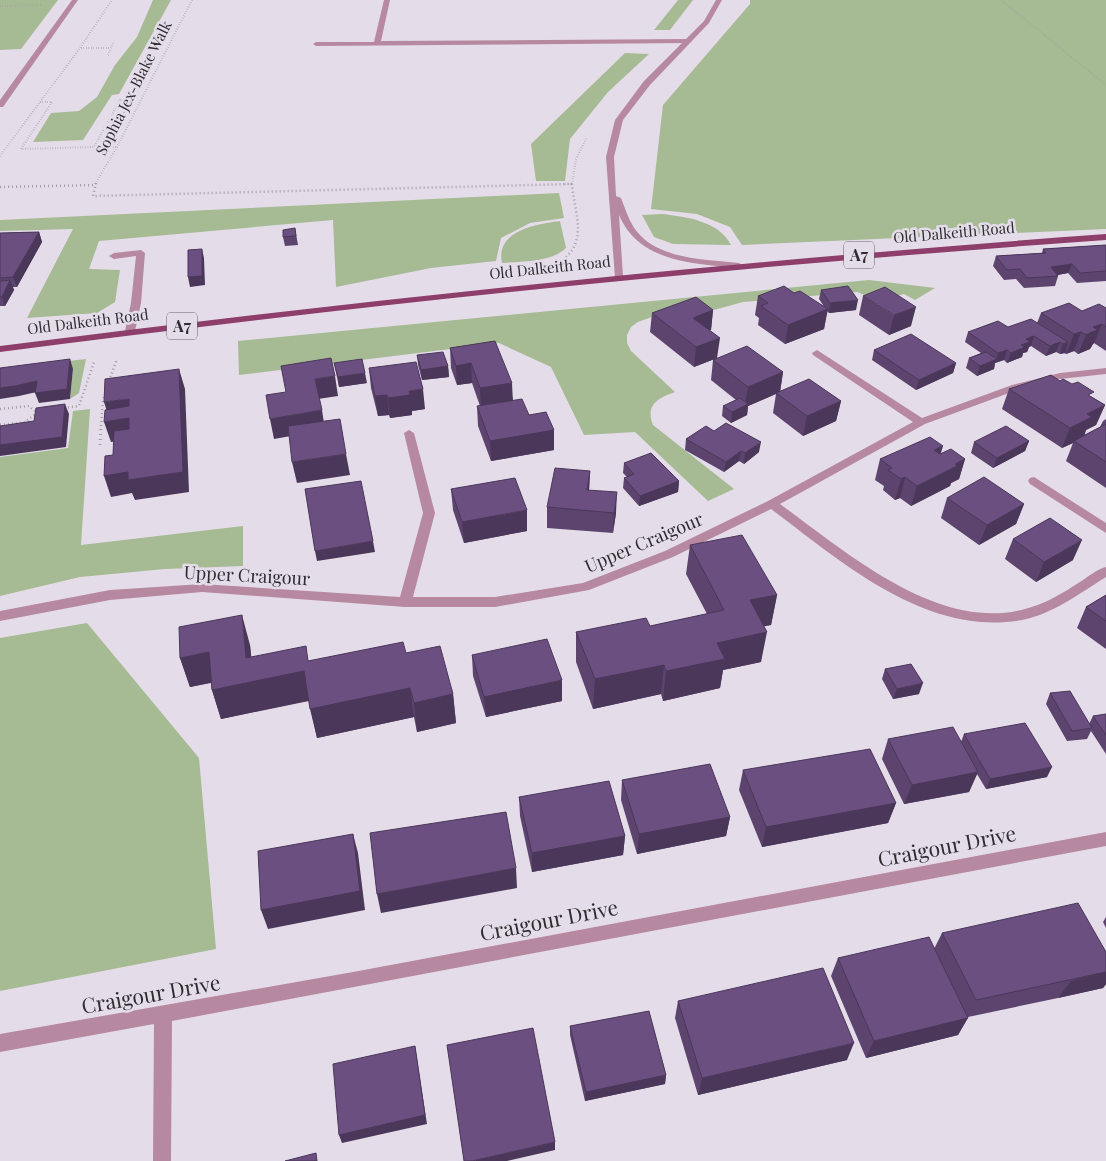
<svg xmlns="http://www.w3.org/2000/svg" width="1106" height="1161" font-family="'Playfair Display',serif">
	<rect width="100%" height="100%" fill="#e4dde9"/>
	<path fill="#a6ba93" d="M0,0H58L21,49L0,50Z
		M153,0H171L119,94L112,95L83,140L33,142L51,113L79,111L97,97L115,65L137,37Z
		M678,0H693L670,30H654Z
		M750,0H1106V229L742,245L730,227L697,214L651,209L663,105L750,4Z
		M625,53L649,54L608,92L570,139L565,181H536L531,144Z
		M559,193L564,218L530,223L501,238L496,261L431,268L336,287L333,220L99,241L89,269L120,270L115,302L97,313L27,318L73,229L0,231V220Z
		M662,214C687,217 719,221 731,245L673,244L654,237L642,215Z
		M560,221L566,248C550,263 523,261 502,263C495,231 536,224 560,221Z
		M869,280L935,288L915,300L904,294L879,301L857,292L743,302L710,311L657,315L638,322L631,327L627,335V343L631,351L675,392C658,398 645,405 653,425L734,489L708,501L635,432L584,435L551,367L499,343L239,375L238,341Z
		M86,359L79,393L70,399L73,369H0Z
		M90,409L81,545L243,526V566L165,569L80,577L0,596V457L68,448L73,411Z
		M87,623L199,758L216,949L0,991V638Z"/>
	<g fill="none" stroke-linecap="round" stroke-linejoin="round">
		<path stroke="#a19ba5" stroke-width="2" stroke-dasharray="0.5 2" stroke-linecap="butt" d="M1001,0L1106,85
			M0,6L42,5
			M81,48H111
			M108,55L114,41
			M40,102H52L21,149L94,147L120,100H131L105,147H117
			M0,156L80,48L112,0
			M95,184L117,147L192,0
			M563,184H572
			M572,184L576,159L587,137"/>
		<path stroke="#a19ba5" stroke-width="2.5" stroke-dasharray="1 3" stroke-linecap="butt" d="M96,183L93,196L572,184
			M0,187L95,185
			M566,257C588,237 573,208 572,183
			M109,381L117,359
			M64,408L79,406L94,362
			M0,409L29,406L36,412
			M0,425L25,422L38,412
			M101,426L103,400L106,392"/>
		<path stroke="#a19ba5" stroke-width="3" stroke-dasharray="1 4" stroke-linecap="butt" d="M0,425H4
			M100,445L101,425"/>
		<path fill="#b789a0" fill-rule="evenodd" d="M72,0H78L3,107H0V100Z
			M384,0H390L381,41L689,39L692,41L689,43L316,46L313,44L316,42H374Z
			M141,250L145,253L141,303L135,331L130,334L125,331L131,303L136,256L114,259L109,256L114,253Z"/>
		<path fill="#b789a0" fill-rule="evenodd" d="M716,0H722L709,23L650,85L623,120L614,157L616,196L621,198C625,208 628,218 633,226C654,260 704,259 739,263L744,266C737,271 725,267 717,266C677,262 636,255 619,215L623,276L618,279L615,278L606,157L615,120L644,81L704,21Z
			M817,350L922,418L1012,385L1060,373L1106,368V374L1060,379L1020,389L925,424L780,504C845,551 938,633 1025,609C1045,604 1063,593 1080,582C1088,577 1097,569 1106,567V577C1080,593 1053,614 1022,620C926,637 842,562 771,509L673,557L589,590L495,607H405L202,592L110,600L0,621V611L110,590L202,584L400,597L423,513L404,433L409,430L414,433L435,513L413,597H495L583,583L665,551L768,501L913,422L813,355L812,353Z
			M1034,477L1106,523V533L1030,484L1028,481L1030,478Z
			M1106,832V846L172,1021L171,1161H153L154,1024L0,1052V1034L353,972Z"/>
		<path fill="#8d3e6b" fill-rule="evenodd" d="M1106,234V240C736,266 368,304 0,352V346C368,299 736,261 1106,234Z"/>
	</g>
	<path fill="#5c446e" d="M295,228L298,245L285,246L283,237Z
		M39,232L42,242L17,287H13L14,290L5,306H0V233Z
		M1106,245V281L1077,283L1068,273L1057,275L1058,276L1055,286L1024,288L1016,279L1004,280L993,266L996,256L1042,253L1043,249Z
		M821,290L856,310L829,313L827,311L824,329L785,344L758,325L759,318L755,315L758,296L794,293L825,308L819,299Z
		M863,296L911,326L889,335L859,315Z
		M1106,308V351L1094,343L1093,344L1090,349L1078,354L1074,351L1066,354L1064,353L1060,354L1056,352L1046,356L1031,346L1029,347L1027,352L1023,353L1022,357L1007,363L1004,360L995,363L994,369L977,376L966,368L969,358L981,353L965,342L968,332L1008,327L1037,323L1041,313L1082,311Z
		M713,310L711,330H709L717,358L694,367L650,332L652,313Z
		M495,341L513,400L529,415L554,430V450L491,461L478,426L477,406H480L472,383L457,385L451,368L450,348Z
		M874,350L956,363L953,373L916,390L872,360Z
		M417,355L448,366L449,377L422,380L418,365Z
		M713,360L783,372L780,392L841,401L836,421L803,436L773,413L776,394L748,406L747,415L731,423L722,416L723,406L736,400L711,380Z
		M334,363L367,383L339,387Z
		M369,368L425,409L412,411V415L390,418L389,415L378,416L371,388Z
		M1060,381L1092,397L1105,405L1096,425L1086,430L1084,435L1100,427L1103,421L1106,419V488L1066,461L1073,443L1062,448L1002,409L1009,389Z
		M714,431L759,452L744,464L739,461L724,472L685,450L686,439Z
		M1029,441L1025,451L993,468L971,453L974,442Z
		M941,454L965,459L959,479L951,483L950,486L911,506L900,498L895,500L883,490L884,486L875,480L880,459Z
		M624,463L679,481L678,492L639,506L623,488L624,478L627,477L623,473Z
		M590,471L589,490L616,513L613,533L547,528V507Z
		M451,489L527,531L464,543L453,510Z
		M947,498L1024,504L1016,524L979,545L941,518Z
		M1013,539L1073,560L1036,582L1005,559Z
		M690,545L777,595L771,625L764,626L761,662L723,670L720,688L663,701L661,694L593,709L576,662V632L650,626L707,614L686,574Z
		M1106,595V649L1077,628L1086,607Z
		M250,645L251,657L309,661L406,653L453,694L456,723L417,732L414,717L317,738L309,701L221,719L212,690L211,683L190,687L180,658Z
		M472,655L562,701L486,717L473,676Z
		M885,669L919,694L893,699L882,679Z
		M1050,693L1089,724L1093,716L1106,714V754L1091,731L1087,739L1067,741L1046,704Z
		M964,734L1047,777L986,789L977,774L969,792L904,804L882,759L888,739L961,742Z
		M743,770L896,803L888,823L762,847L739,790Z
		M622,780L730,817L726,836L637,854L621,800Z
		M519,797L625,836L623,855L532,872L520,816Z
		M1106,917V928L1103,922Z
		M942,933L1106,952V984L1103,988L1058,998L968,1017L958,1035L866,1058L831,976L838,958L934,949Z
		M678,1001L847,1060L698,1095L675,1018Z
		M570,1026L666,1075L665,1084L585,1101L570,1035Z"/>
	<path fill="#4b375a" d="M39,232L42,242L17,287L13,277Z
		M202,249L204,258L205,285L190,287L188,277Z
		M1072,264L1068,273L1047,277L1051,267Z
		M10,280L14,290L5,306L2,297Z
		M858,300L856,310L829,313L830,303Z
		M916,307L911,326L889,335L894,315Z
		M828,309L824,329L785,344L788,325Z
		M713,310L711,330L691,337L693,318Z
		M1102,324L1094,343L1093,344L1090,349L1078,354L1086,335L1093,327Z
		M1081,332L1074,351L1066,354L1074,334Z
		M1034,336L1031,346L1029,347L1027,352L1023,353L1022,357L1007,363L1011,353L1026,339Z
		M720,338L717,358L694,367L696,347Z
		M1060,342L1056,352L1046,356L1050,346Z
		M1068,342L1065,353L1060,354L1063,344Z
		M1007,350L1004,360L995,363L994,369L977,376L980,366L997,359L998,353Z
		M70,359L73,369L70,399L39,403L35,393Z
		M471,363L472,383L457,385L456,366Z
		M956,363L953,373L916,390L919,380Z
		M448,366L449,377L422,380L421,370Z
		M179,369L185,389L189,492L135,500L132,493L111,497L104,476Z
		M783,372L780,392L748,406L747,415L731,423L732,412L745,406L748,387Z
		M365,373L367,383L339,387L338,377Z
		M335,376L338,396L318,399L315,379Z
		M37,381L41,391L19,396L0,399V388Z
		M512,383L513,403L481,408L480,388Z
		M423,389L425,409L412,411V415L390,418L388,398L409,391Z
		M387,395L389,415L378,416L375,396Z
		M129,399L135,438L111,442L104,422L110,421L104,402Z
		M841,401L836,421L803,436L807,416Z
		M65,404L69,414L66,447L0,456V445Z
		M1105,405L1096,425L1086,430L1084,437L1074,441L1073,443L1062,448L1070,428L1087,414Z
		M322,410L325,430L274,439L270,419Z
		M554,430V450L491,461L490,441Z
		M1029,441L1025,451L993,468L997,458Z
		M761,442L759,452L744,464L745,453Z
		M943,446L937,466L934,450Z
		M741,451L739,461L724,472L726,462Z
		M346,454L350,475L297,483L292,462Z
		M965,459L959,479L951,483L950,486L911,506L917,486Z
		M590,471L589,492L587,490Z
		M905,477L900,498L895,500L901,479Z
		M679,481L678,492L639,506L640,496Z
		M617,492L616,513L613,533L614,513Z
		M1024,504L1016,524L979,545L987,525Z
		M527,510V531L464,543L462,522Z
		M1082,540L1073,560L1036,582L1044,562Z
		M373,541L375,552L317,561L315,551Z
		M777,595L771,625L745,630L750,600Z
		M242,615L250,645L254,681L304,671L311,700L221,719L212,690L246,658Z
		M767,632L761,662L723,670L720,688L663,701L666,671L717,643Z
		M209,652L218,681L190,687L180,658Z
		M664,665L661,694L593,709L595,679Z
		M562,680V701L486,717L484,697Z
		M923,683L919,694L893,699L897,689Z
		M410,688L414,717L317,738L310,709Z
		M453,694L456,723L417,732L414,703Z
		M1052,767L1047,777L986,789L990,779Z
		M978,772L969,792L904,804L912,785Z
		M896,803L888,823L762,847L766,827Z
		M730,817L726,836L637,854L639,834Z
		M353,834L358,853L365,910L268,929L261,910Z
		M625,836L623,855L532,872V853Z
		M516,868L517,888L381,913L377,894Z
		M1106,972V984L1103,988L1058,998L1071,981Z
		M968,1018L958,1035L866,1058L874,1041Z
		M854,1043L847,1060L698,1095L702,1078Z
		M415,1046L427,1124L342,1143L339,1135Z
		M666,1075L665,1084L585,1101L586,1092Z
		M555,1142V1150L507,1161H472Z"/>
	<path fill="#6b4f80" stroke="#4b375a" d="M295,228L296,236L283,237V230Z
		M39,232L13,277L0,278V233Z
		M1106,245V271L1080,273L1072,264L1051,267L1058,276L1027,278L1020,269L1007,270L996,256L1046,253L1043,249Z
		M202,249V276L188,277V250Z
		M10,280L2,297H0V281Z
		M784,286L794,293L800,291L828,309L788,325L761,306L768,303L758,296Z
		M848,286L858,300L830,303L821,290Z
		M885,287L916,307L894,315L863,296Z
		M696,297L713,310L693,318L720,338L696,347L652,313Z
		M1069,303L1082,311L1099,304L1106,308V327L1102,324L1093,327L1098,330L1092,332L1086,335L1081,332L1074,334L1041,313Z
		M1031,319L1068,342L1063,344L1060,342L1050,346L1034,336L1026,339L1030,342L1021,345L1025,347L1011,353L1007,350L998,353L968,332L998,321L1008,327Z
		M911,334L956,363L919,380L874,350Z
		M495,341L512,383L480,388L471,363L456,366L450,348Z
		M747,346L783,372L748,387L713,360Z
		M443,352L448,366L421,370L417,355Z
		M986,352L997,359L980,366L969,358Z
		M331,358L335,376L315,379L322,410L270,419L266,395L286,392L281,366Z
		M70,359L67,389L35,393L37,381L15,386L0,388V368Z
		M362,359L365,373L338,377L334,363Z
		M416,362L423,389L409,391L410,395L388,398L387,395L375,396L369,368Z
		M179,369L183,472L128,480V472L104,476L105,456L113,455L114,431L129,429V418L104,422L105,410L129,406V399L104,402L105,379Z
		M1051,375L1060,381L1063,379L1072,384L1078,382L1094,392L1088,395L1105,405L1087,414L1092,417L1070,428L1009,389Z
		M809,379L841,401L807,416L776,393Z
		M740,398L748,404L732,412L723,406Z
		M522,399L529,415L546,412L554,430L490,441L477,406Z
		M65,404L62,437L0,445V426L34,421L36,408Z
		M340,419L346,454L292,462L288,426Z
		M726,423L761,442L745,453L741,451L726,462L686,439L706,426L714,431Z
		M1106,424V462L1074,441Z
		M1006,426L1029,441L997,458L974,442Z
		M930,437L943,446L934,450L940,454L951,449L965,459L955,464L957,466L917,486L905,477L901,479L888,470L892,468L880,459Z
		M651,453L679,481L640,496L624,478L634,474L624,463Z
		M555,468L590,471L587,490L617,492L614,513L547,507Z
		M984,477L1024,504L987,525L947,498Z
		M515,478L527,510L462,522L451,489Z
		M361,481L373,541L315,551L305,489Z
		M1050,518L1082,540L1044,562L1013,539Z
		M742,535L777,595L750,600L767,632L717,643L725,659L666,671L664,665L595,679L576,632L646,618L650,626L724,610L690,545Z
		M1106,595V621L1086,607Z
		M242,615L246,658L306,646L308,661L403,642L406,653L440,646L453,694L414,703L410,688L310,709L304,671L212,690L209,652L180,658L179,627Z
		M547,639L562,680L484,697L472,655Z
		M911,664L923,683L897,689L885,669Z
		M1070,691L1092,728L1072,731L1050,693Z
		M1106,714V735L1093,716Z
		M1025,723L1052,767L990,779L964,734Z
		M953,727L978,772L912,785L888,739Z
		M870,749L896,803L766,827L743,770Z
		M710,764L730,817L639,834L622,780Z
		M609,781L625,836L532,853L519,797Z
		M506,812L516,868L377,894L370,833Z
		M353,834L360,891L261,910L258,851Z
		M1078,903L1106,952V972L976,1000L942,933Z
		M929,937L968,1018L874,1041L838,958Z
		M823,968L854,1043L702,1078L678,1001Z
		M649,1011L666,1075L586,1092L570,1026Z
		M533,1028L555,1142L472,1161H464L447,1045Z
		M415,1046L425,1115L339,1135L333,1064Z
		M316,1153L317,1161H285Z"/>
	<g text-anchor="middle" stroke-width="5" stroke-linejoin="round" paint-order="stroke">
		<g font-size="15" fill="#2f2c31" stroke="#e4dde9">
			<text transform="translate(134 88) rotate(-63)" y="5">Sophia Jex-Blake Walk</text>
			<text transform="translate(954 233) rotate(-5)" y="5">Old Dalkeith Road</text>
			<text transform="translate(550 268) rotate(-6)" y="5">Old Dalkeith Road</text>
			<text transform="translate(88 322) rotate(-7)" y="5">Old Dalkeith Road</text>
		</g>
		<g fill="#e4dde9" stroke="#656168" stroke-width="1">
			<rect x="844" y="241.5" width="30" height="27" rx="4"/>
			<rect x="167" y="312.5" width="30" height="27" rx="4"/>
		</g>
		<g font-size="16" font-weight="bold" fill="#2f2c31">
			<text x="859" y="261">A7</text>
			<text x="182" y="332">A7</text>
		</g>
		<g font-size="18" fill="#2f2c31" stroke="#e4dde9">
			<text transform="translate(644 543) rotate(-23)" y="6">Upper Craigour</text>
			<text transform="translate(247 576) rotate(3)" y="6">Upper Craigour</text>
		</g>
		<g font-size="21" fill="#2f2c31" stroke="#e4dde9">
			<text transform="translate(947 847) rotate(-11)" y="7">Craigour Drive</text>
			<text transform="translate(549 921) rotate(-11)" y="7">Craigour Drive</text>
			<text transform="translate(151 995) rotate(-10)" y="7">Craigour Drive</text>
		</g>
	</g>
</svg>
